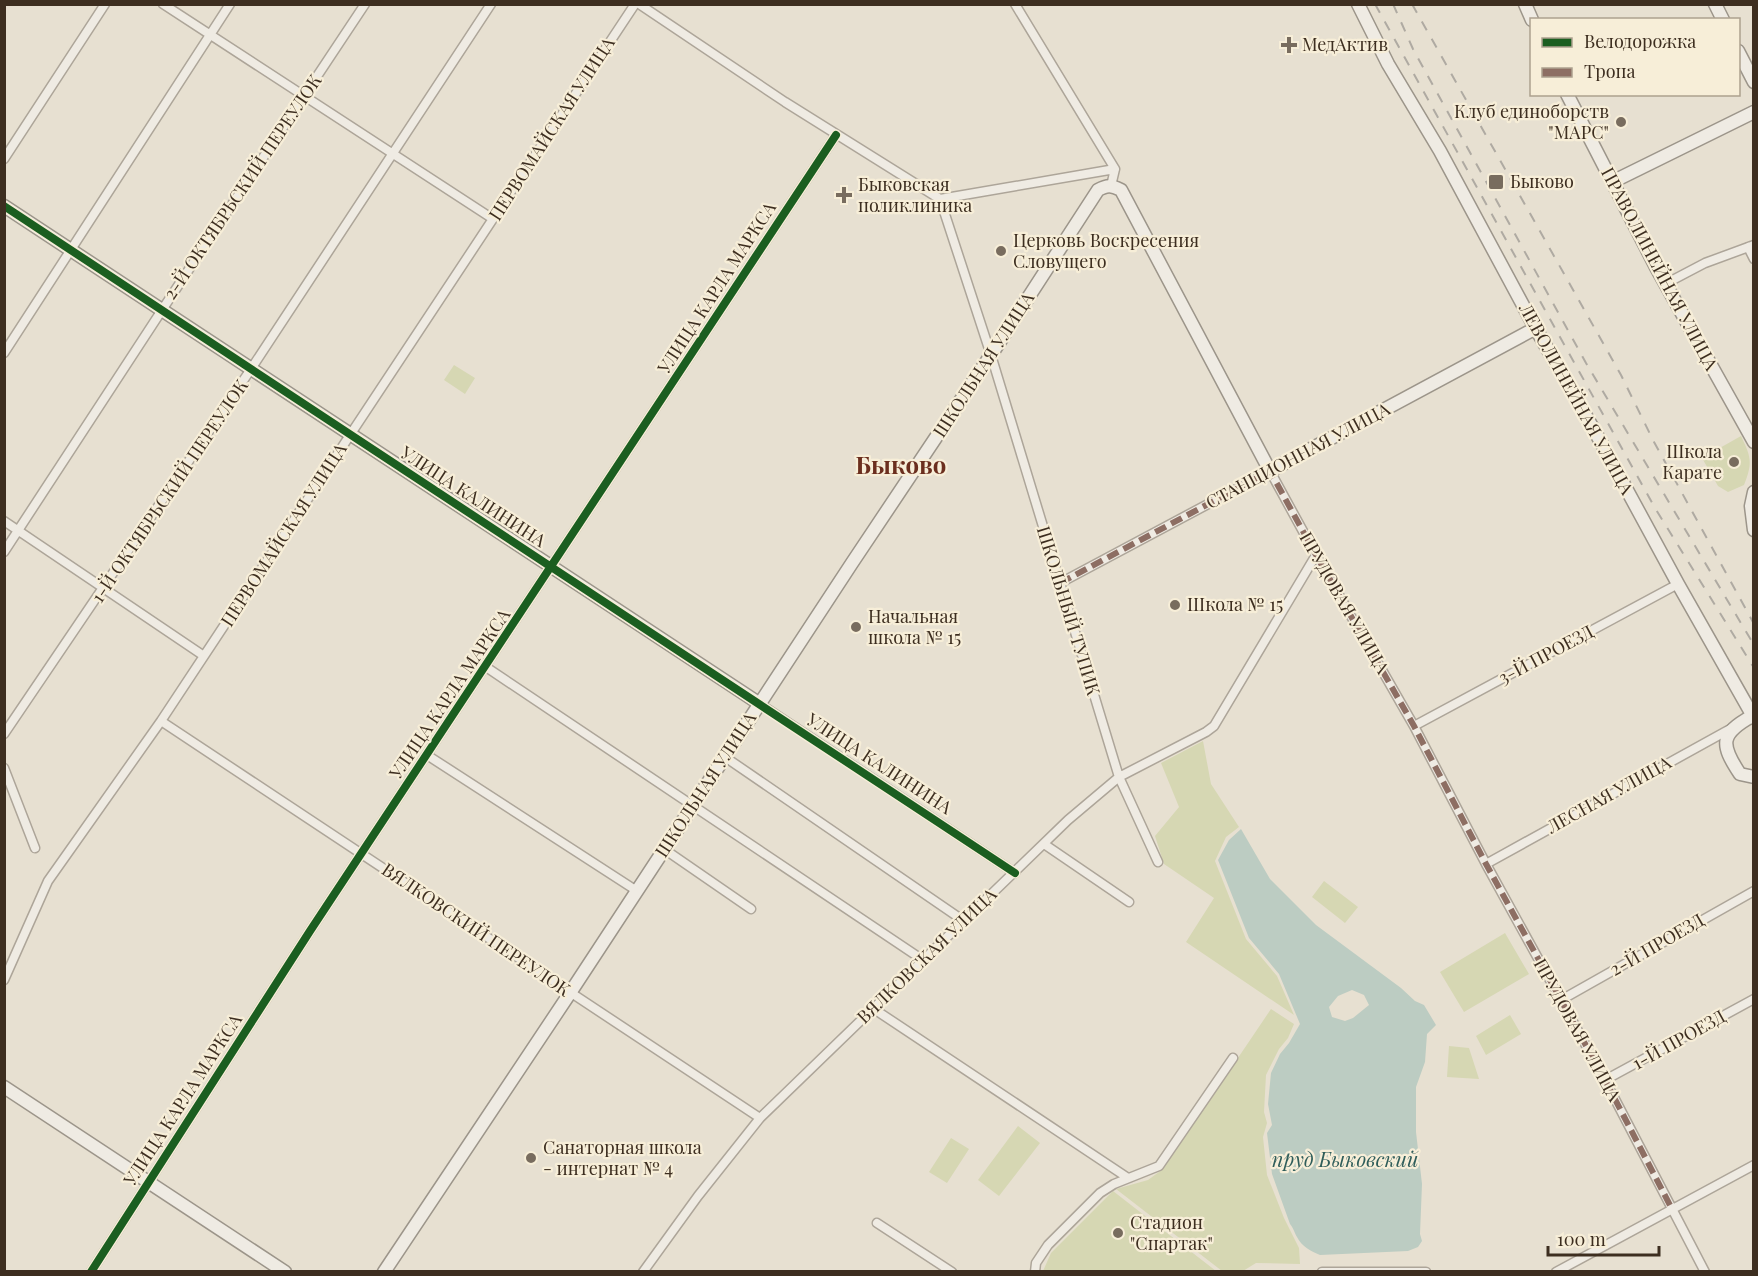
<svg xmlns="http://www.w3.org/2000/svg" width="1758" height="1276" font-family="'Playfair Display',serif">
	<rect width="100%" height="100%" fill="#e7e0d1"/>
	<path fill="#d6d7b3" d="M454,365L475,378L465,394L444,380Z
		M1741,436C1751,457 1753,462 1744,485L1728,492L1718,486L1702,458Z
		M1203,741L1211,784L1239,827L1226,837L1215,861L1246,939L1277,976L1294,1015L1186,942L1214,898L1164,864L1155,836L1179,807L1161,763Z
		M1324,881L1358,907L1345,923L1312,897Z
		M1505,933L1529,974L1464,1012L1440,972Z
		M1271,1009L1294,1024L1288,1038L1279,1049L1266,1075L1264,1112L1267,1123L1263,1137L1267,1175L1284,1218L1299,1248L1300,1264L1256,1263L1243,1271H1222L1116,1189L1148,1180L1163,1169Z
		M1510,1015L1521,1034L1486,1055L1476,1036Z
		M1449,1046L1469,1048L1479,1079L1447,1077Z
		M1018,1126L1040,1143L999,1196L978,1180Z
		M951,1138L969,1149L947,1183L929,1172Z
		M1113,1191L1216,1271H1043L1051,1253Z"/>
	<path fill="#bcccc2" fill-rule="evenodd" d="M1241,829L1270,879L1316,925L1401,988L1415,1001L1424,1005L1436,1025L1427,1034L1425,1062L1416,1087V1132L1422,1184L1420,1234L1422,1241L1418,1247L1408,1251L1320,1255C1311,1251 1302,1247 1297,1237C1294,1232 1294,1229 1290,1224L1272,1174L1267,1133L1272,1125L1268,1104L1271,1073L1280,1054L1289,1043L1300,1024L1279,974L1249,938L1218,860L1229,840ZM1352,990L1364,995L1369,1005L1353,1018L1345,1021L1332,1017L1329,1007L1338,996Z"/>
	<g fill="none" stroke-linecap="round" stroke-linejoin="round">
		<g stroke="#ada599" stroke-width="11">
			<path id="street" d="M163,4L493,219
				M639,4L785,102L940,199L1115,169
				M1015,4L1115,169L1111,186
				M4,159L105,4
				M940,199L991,355L1119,777L1158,862
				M1748,247L1754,259
				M1665,284L1705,263L1754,245
				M4,353L230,4
				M4,521L204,656
				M4,552L162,310L365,4
				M1060,583L1270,471L1316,555L1414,726L1486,864L1605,1080L1705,1272
				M486,667L923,960
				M760,704L1015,873
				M161,721L760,1118
				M1414,726L1678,584
				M4,734L251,369L491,4
				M427,755L637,891
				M725,757L964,921
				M4,768L35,848
				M1044,844L1129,902
				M664,849L751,909
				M1486,864L1732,728
				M4,980L48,881L161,721L635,4
				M1561,1000L1754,891
				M874,1009L1128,1178
				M1605,1080L1754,999
				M877,1223L952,1272
				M91,1272L310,931L836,135
				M643,1272L698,1196L760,1118L1068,820L1119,777L1206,732L1214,726L1316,555
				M1035,1272L1036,1263L1048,1245L1100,1193L1114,1184L1159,1166L1233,1058
				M1322,1272H1426
				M1556,1272L1754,1165"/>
		</g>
		<g stroke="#9c958a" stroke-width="15">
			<path id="secondary" d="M1358,4L1388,64L1440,151L1532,322L1602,444L1678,584L1754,718
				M1525,4L1532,20
				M1715,4L1723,20
				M1738,51L1754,82
				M1567,94L1656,267L1754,442
				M1612,182L1754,112
				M4,206L760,704
				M1754,492L1751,506L1754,530
				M1752,716C1720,734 1720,744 1740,774L1754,777
				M4,1087L285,1272
				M384,1272L570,993L852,563L991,355L1098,190C1107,185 1111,185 1121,190L1270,471L1536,328"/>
		</g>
		<use href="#street" stroke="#efebe3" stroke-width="8"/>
		<use href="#secondary" stroke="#efebe3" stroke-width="12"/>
		<path stroke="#afaaa2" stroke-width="2" stroke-dasharray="10 10" stroke-linecap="butt" d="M1375,4L1655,508L1754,668
			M1393,4L1413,49L1586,363L1754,645
			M1412,4L1621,375L1654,442L1754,624"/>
		<path stroke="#8d6e63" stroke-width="6" stroke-dasharray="12 6" stroke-linecap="butt" d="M1060,583L1270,471L1316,555L1414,726L1486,864L1605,1080L1672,1209"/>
		<g stroke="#f7eed8" stroke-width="11">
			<path id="cycleway" d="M4,206L1015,873
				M91,1272L310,931L836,135"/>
		</g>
		<use href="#cycleway" stroke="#1b5e20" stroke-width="8"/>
	</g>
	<g fill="#786c5e" stroke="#f7eed8" stroke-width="2">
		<path d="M1286 36h6v6h6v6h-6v6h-6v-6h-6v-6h6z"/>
		<circle cx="1621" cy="122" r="6"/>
		<rect x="1488" y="174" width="16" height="16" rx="3"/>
		<path d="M841 186h6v6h6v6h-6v6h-6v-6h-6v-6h6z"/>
		<circle cx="1001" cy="251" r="6"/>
		<circle cx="1734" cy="462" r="6"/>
		<circle cx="1175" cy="605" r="6"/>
		<circle cx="856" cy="627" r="6"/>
		<circle cx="531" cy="1158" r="6"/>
		<circle cx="1118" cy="1233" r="6"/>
	</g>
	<g text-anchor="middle" stroke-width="4.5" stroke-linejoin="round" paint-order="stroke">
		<g font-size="18" fill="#3d2e20" stroke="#f7eed8" text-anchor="start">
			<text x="1302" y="51">МедАктив</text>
			<text x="1609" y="118" text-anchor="end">Клуб единоборств<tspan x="1609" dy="21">"МАРС"</tspan></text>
			<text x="1510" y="188">Быково</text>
			<text x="858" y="191">Быковская<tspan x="858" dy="21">поликлиника</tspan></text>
			<text x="1013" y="247">Церковь Воскресения<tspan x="1013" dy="21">Словущего</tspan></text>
			<text x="1722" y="458" text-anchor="end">Школа<tspan x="1722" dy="21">Карате</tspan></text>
			<text x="1187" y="611">Школа № 15</text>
			<text x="868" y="623">Начальная<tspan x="868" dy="21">школа № 15</tspan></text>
			<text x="543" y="1154">Санаторная школа<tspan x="543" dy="21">- интернат № 4</tspan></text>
			<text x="1130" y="1229">Стадион<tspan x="1130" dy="21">"Спартак"</tspan></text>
		</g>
		<g font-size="18" fill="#3d2e20" stroke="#f7eed8">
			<text transform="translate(552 129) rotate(-57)" y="6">ПЕРВОМАЙСКАЯ УЛИЦА</text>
			<text transform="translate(243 187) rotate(-56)" y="6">2-Й ОКТЯБРЬСКИЙ ПЕРЕУЛОК</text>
			<text transform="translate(1659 269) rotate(62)" y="6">ПРАВОЛИНЕЙНАЯ УЛИЦА</text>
			<text transform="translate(717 288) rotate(-57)" y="6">УЛИЦА КАРЛА МАРКСА</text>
			<text transform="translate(984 365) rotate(-57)" y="6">ШКОЛЬНАЯ УЛИЦА</text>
			<text transform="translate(1576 399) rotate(61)" y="6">ЛЕВОЛИНЕЙНАЯ УЛИЦА</text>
			<text transform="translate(1298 456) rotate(-28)" y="6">СТАНЦИОННАЯ УЛИЦА</text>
			<text transform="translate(170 491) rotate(-56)" y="6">1-Й ОКТЯБРЬСКИЙ ПЕРЕУЛОК</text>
			<text transform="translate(473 497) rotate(33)" y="6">УЛИЦА КАЛИНИНА</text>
			<text transform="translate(284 535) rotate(-57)" y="6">ПЕРВОМАЙСКАЯ УЛИЦА</text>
			<text transform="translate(1344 603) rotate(60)" y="6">ПРУДОВАЯ УЛИЦА</text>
			<text transform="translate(1068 611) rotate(73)" y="6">ШКОЛЬНЫЙ ТУПИК</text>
			<text transform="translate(1546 655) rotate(-28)" y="6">3-Й ПРОЕЗД</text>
			<text transform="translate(450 694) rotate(-56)" y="6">УЛИЦА КАРЛА МАРКСА</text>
			<text transform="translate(879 764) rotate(33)" y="6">УЛИЦА КАЛИНИНА</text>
			<text transform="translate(706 785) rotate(-57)" y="6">ШКОЛЬНАЯ УЛИЦА</text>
			<text transform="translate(1609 795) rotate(-29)" y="6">ЛЕСНАЯ УЛИЦА</text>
			<text transform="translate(476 930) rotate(34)" y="6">ВЯЛКОВСКИЙ ПЕРЕУЛОК</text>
			<text transform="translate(1657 945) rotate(-30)" y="6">2-Й ПРОЕЗД</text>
			<text transform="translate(927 956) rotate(-44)" y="6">ВЯЛКОВСКАЯ УЛИЦА</text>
			<text transform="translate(1577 1030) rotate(61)" y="6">ПРУДОВАЯ УЛИЦА</text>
			<text transform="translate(1679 1040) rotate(-29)" y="6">1-Й ПРОЕЗД</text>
			<text transform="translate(183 1100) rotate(-57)" y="6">УЛИЦА КАРЛА МАРКСА</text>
		</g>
		<g font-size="20" font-style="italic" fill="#2f5d5a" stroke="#f7eed8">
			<text x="1345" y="1167">пруд Быковский</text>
		</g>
		<g font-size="24" font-weight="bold" fill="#6b2e1e" stroke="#f7eed8">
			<text x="901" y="474">Быково</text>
		</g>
	</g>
	<rect width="1758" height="1276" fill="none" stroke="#3d2e20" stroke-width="12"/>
	<rect x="1530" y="18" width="210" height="78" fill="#f7eed8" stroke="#ada18e" stroke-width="1.5"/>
	<rect x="1542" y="38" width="30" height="9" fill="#1b5e20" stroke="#ada18e" stroke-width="1.5"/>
	<text x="1584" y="48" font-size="18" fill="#3d2e20">Велодорожка</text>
	<rect x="1542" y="68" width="30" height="9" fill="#8d6e63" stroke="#ada18e" stroke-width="1.5"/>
	<text x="1584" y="78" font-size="18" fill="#3d2e20">Тропа</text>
	<path d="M1548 1246v9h111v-9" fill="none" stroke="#3d2e20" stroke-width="3"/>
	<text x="1557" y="1246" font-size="18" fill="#3d2e20" stroke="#f7eed8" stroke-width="4.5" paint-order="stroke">100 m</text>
</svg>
